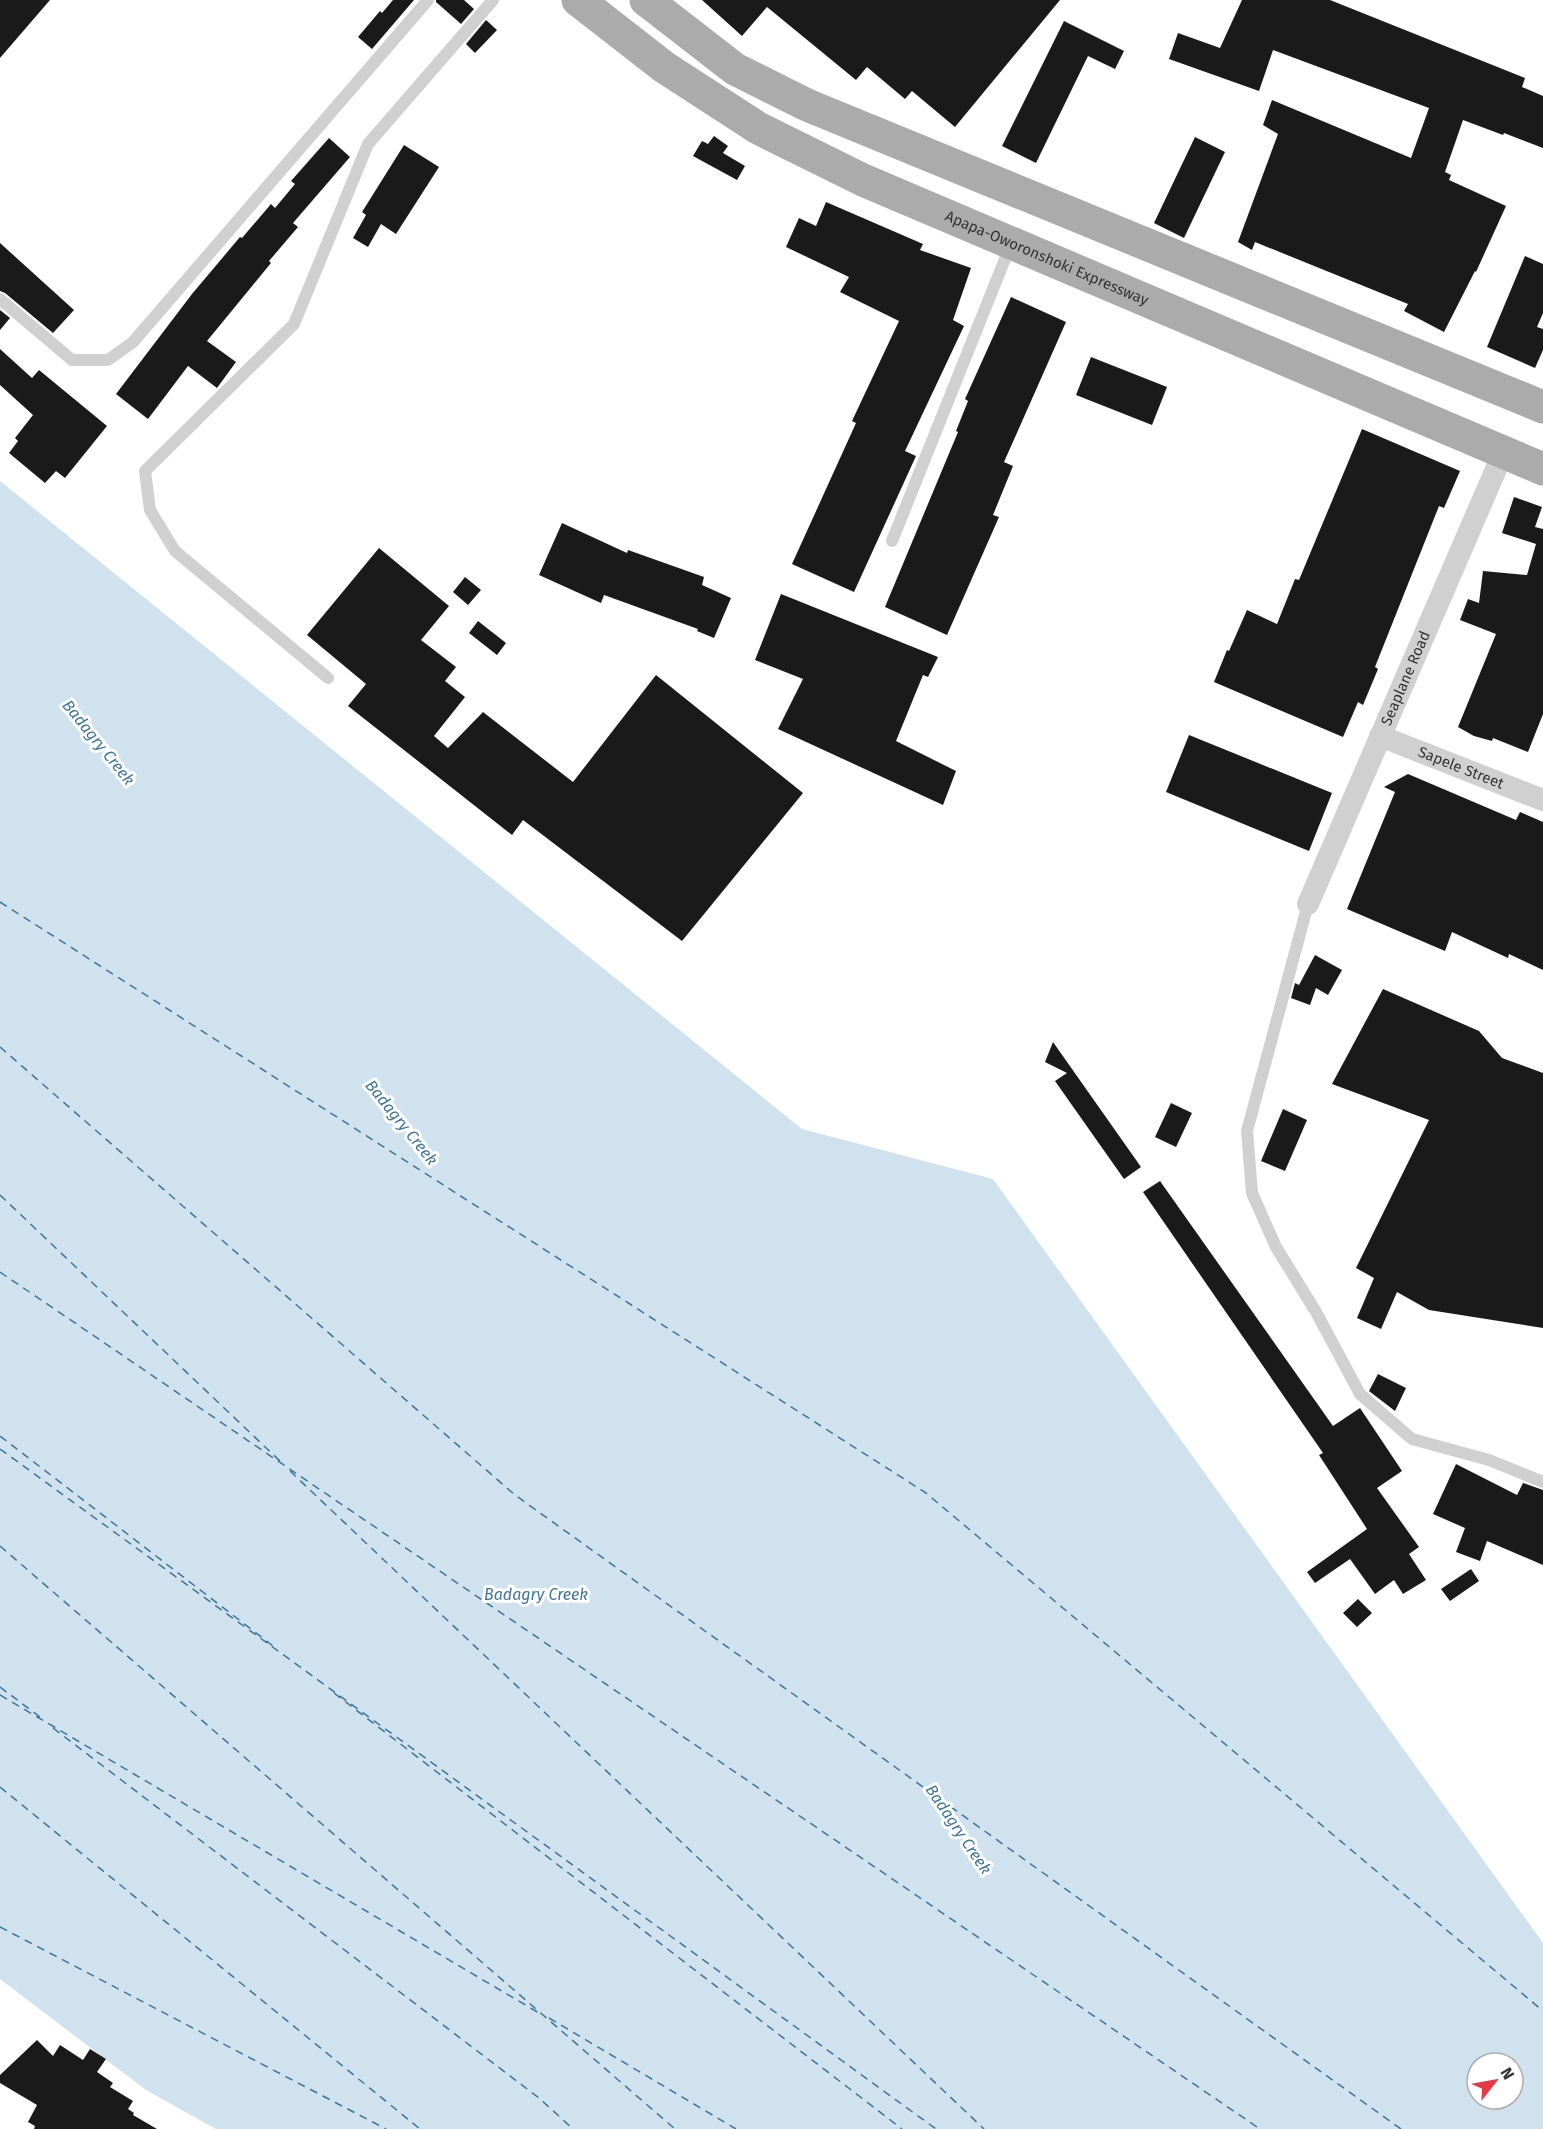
<svg xmlns="http://www.w3.org/2000/svg" width="1543" height="2129" font-family="'Fira Sans',sans-serif">
	<rect width="100%" height="100%" fill="#fff"/>
	<path fill="#cfe2ee" fill-rule="evenodd" d="M0,481L802,1129L993,1179L1543,1943V2129H216L146,2090L0,1979ZM1477,2063H1513V2099H1477Z"/>
	<g fill="none" stroke-linecap="round" stroke-linejoin="round">
		<path stroke="#3f7597" stroke-width="1.5" stroke-dasharray="8 6" stroke-linecap="butt" d="M0,902L926,1493L1543,2011
			M0,1047L515,1495L1401,2129
			M0,1195L282,1463
			M0,1272L1260,2129
			M0,1436L273,1646
			M0,1449L936,2129
			M290,1471L984,2129
			M0,1546L675,2129
			M0,1687L40,1717
			M334,1693L902,2129
			M0,1695L539,2013
			M53,1728L539,2098L573,2129
			M0,1787L420,2129
			M0,1927L386,2129
			M549,2018L736,2129"/>
	</g>
	<path fill="#1a1a1a" d="M0,0H50L0,58Z
		M393,0H414L372,49L358,37L380,11L382,13Z
		M436,0H464L474,9L461,24L436,2Z
		M702,0H1060L955,127L912,91L905,99L867,67L856,80L767,7L742,36Z
		M1242,0H1330L1525,78L1522,87L1543,96V148L1504,133L1503,135L1463,120L1445,172L1451,175L1449,180L1506,206L1476,272L1475,271L1444,332L1404,311L1408,304L1255,242L1252,250L1238,242L1278,134L1263,125L1272,100L1411,158L1429,108L1273,50L1259,91L1169,59L1178,33L1220,48Z
		M486,20L497,30L475,53L466,44Z
		M1064,21L1124,51L1115,69L1088,56L1036,163L1002,146Z
		M714,136L728,146L723,153L745,166L737,180L693,156L702,141L708,144Z
		M1195,137L1225,152L1184,238L1154,223Z
		M329,138L350,157L293,223L298,227L269,261L271,263L207,341L236,362L217,388L188,366L148,419L116,394L192,294L240,237L242,238L271,204L275,208L295,184L291,181Z
		M404,145L439,167L396,234L381,224L368,247L353,238L366,215L362,212Z
		M826,202L923,244L920,250L971,268L953,320L964,326L905,451L916,456L854,592L792,564L856,423L852,421L899,321L840,292L849,277L786,247L799,218L816,226Z
		M0,243L74,310L53,333L5,293L0,291Z
		M1525,256L1543,264V313L1537,327L1543,329V350L1535,368L1487,347Z
		M1011,297L1066,322L1004,462L1013,466L993,515L999,517L947,635L885,607L958,432L956,431L968,401L965,399Z
		M0,310L10,318L0,330Z
		M0,349L32,378L39,370L107,426L65,478L56,471L45,483L9,453L18,441L15,438L33,415L0,385Z
		M1091,357L1167,387L1152,425L1076,395Z
		M1362,429L1460,471L1444,508L1439,506L1375,667L1378,669L1363,705L1358,702L1343,737L1214,682L1227,650L1229,651L1247,610L1277,624L1295,579L1299,580Z
		M1514,497L1542,507L1535,527L1543,529V714L1528,752L1493,738L1492,741L1474,736L1458,727L1496,634L1460,620L1468,599L1479,603L1483,571L1527,575L1536,544L1502,533Z
		M562,523L627,553L628,550L704,577L702,585L731,598L714,638L697,631L698,629L604,595L601,603L539,575Z
		M379,548L449,606L421,640L456,667L445,681L465,697L434,736L448,748L483,712L573,782L656,675L803,793L682,941L523,820L512,835L348,706L366,684L307,635Z
		M465,577L481,590L468,605L453,592Z
		M781,594L938,657L928,677L923,675L896,741L956,771L943,805L778,729L803,679L755,660Z
		M478,621L506,643L497,655L469,633Z
		M1189,735L1332,793L1309,851L1166,792Z
		M1408,774L1516,820L1520,812L1543,822V970L1509,954L1508,958L1452,932L1445,951L1347,909L1395,792L1384,787Z
		M1315,955L1342,970L1328,995L1316,988L1310,1005L1291,998L1295,983L1299,985Z
		M1383,989L1479,1031L1502,1058L1543,1073V1328L1429,1310L1397,1292L1381,1329L1357,1318L1374,1278L1356,1268L1429,1120L1332,1084Z
		M1053,1042L1141,1167L1124,1179L1055,1081L1067,1073L1045,1062Z
		M1171,1103L1192,1113L1176,1147L1155,1137Z
		M1283,1109L1307,1120L1285,1171L1261,1161Z
		M1160,1181L1333,1426L1360,1408L1402,1471L1377,1488L1419,1547L1409,1554L1426,1580L1403,1594L1394,1580L1375,1594L1350,1559L1315,1583L1307,1572L1367,1529L1319,1455L1323,1453L1143,1192Z
		M1378,1374L1406,1388L1395,1411L1369,1391Z
		M1456,1464L1517,1495L1523,1483L1543,1490V1565L1487,1541L1480,1561L1456,1552L1465,1528L1433,1514Z
		M1471,1569L1479,1581L1450,1601L1441,1589Z
		M1358,1599L1372,1613L1357,1627L1343,1613Z
		M37,2040L53,2056L60,2045L83,2060L90,2049L106,2059L97,2072L113,2083L110,2087L133,2101L128,2109L134,2113L133,2115L157,2129H34L35,2126L28,2122L37,2105L0,2083V2075Z"/>
	<g fill="none" stroke-linecap="round" stroke-linejoin="round">
		<path stroke="#d0d0d0" stroke-width="12" d="M0,299L72,360H108L133,342L428,0
			M892,541L1011,244
			M328,678L175,551L150,510L145,471L294,324L368,144L493,0
			M1308,904L1247,1131L1252,1193L1276,1247L1316,1312L1360,1394L1412,1439L1489,1460L1543,1482"/>
		<g stroke="#d0d0d0" stroke-width="22">
			<path id="s1" d="M1380,736L1543,800"/>
			<path id="s2" d="M1308,904L1503,453"/>
		</g>
		<g stroke="#ababab" stroke-width="33">
			<path id="s3" d="M578,0L664,67L758,128L863,180L1543,469"/>
			<path d="M646,0L735,69L807,105L1543,407"/>
		</g>
	</g>
	<g text-anchor="middle" stroke-width="6" stroke-linejoin="round" paint-order="stroke">
		<g font-size="15" fill="#333" stroke="#fff">
			<text dy="5" stroke="none"><textPath href="#s3" startOffset="538">Apapa-Oworonshoki Expressway</textPath></text>
			<text dy="5" stroke="none"><textPath href="#s2" startOffset="246">Seaplane Road</textPath></text>
			<text dy="5" stroke="none"><textPath href="#s1" startOffset="87">Sapele Street</textPath></text>
		</g>
		<g font-size="16" font-style="italic" fill="#3f7597" stroke="#fff">
			<text transform="translate(99 742) rotate(51)" y="6">Badagry Creek</text>
			<text transform="translate(402 1122) rotate(51)" y="6">Badagry Creek</text>
			<text x="536" y="1600">Badagry Creek</text>
			<text transform="translate(959 1829) rotate(56)" y="6">Badagry Creek</text>
		</g>
	</g>
	<g transform="translate(1495 2081) rotate(59)"><circle r="28" fill="#ffffff" stroke="#adadad" stroke-width="1.5"/>
	<path d="M0-4.5L10 22L0 15L-10 22Z" fill="#e63946"/>
	<text y="-9" font-size="16" font-weight="bold" text-anchor="middle" fill="#333333">N</text>
	</g>
</svg>
